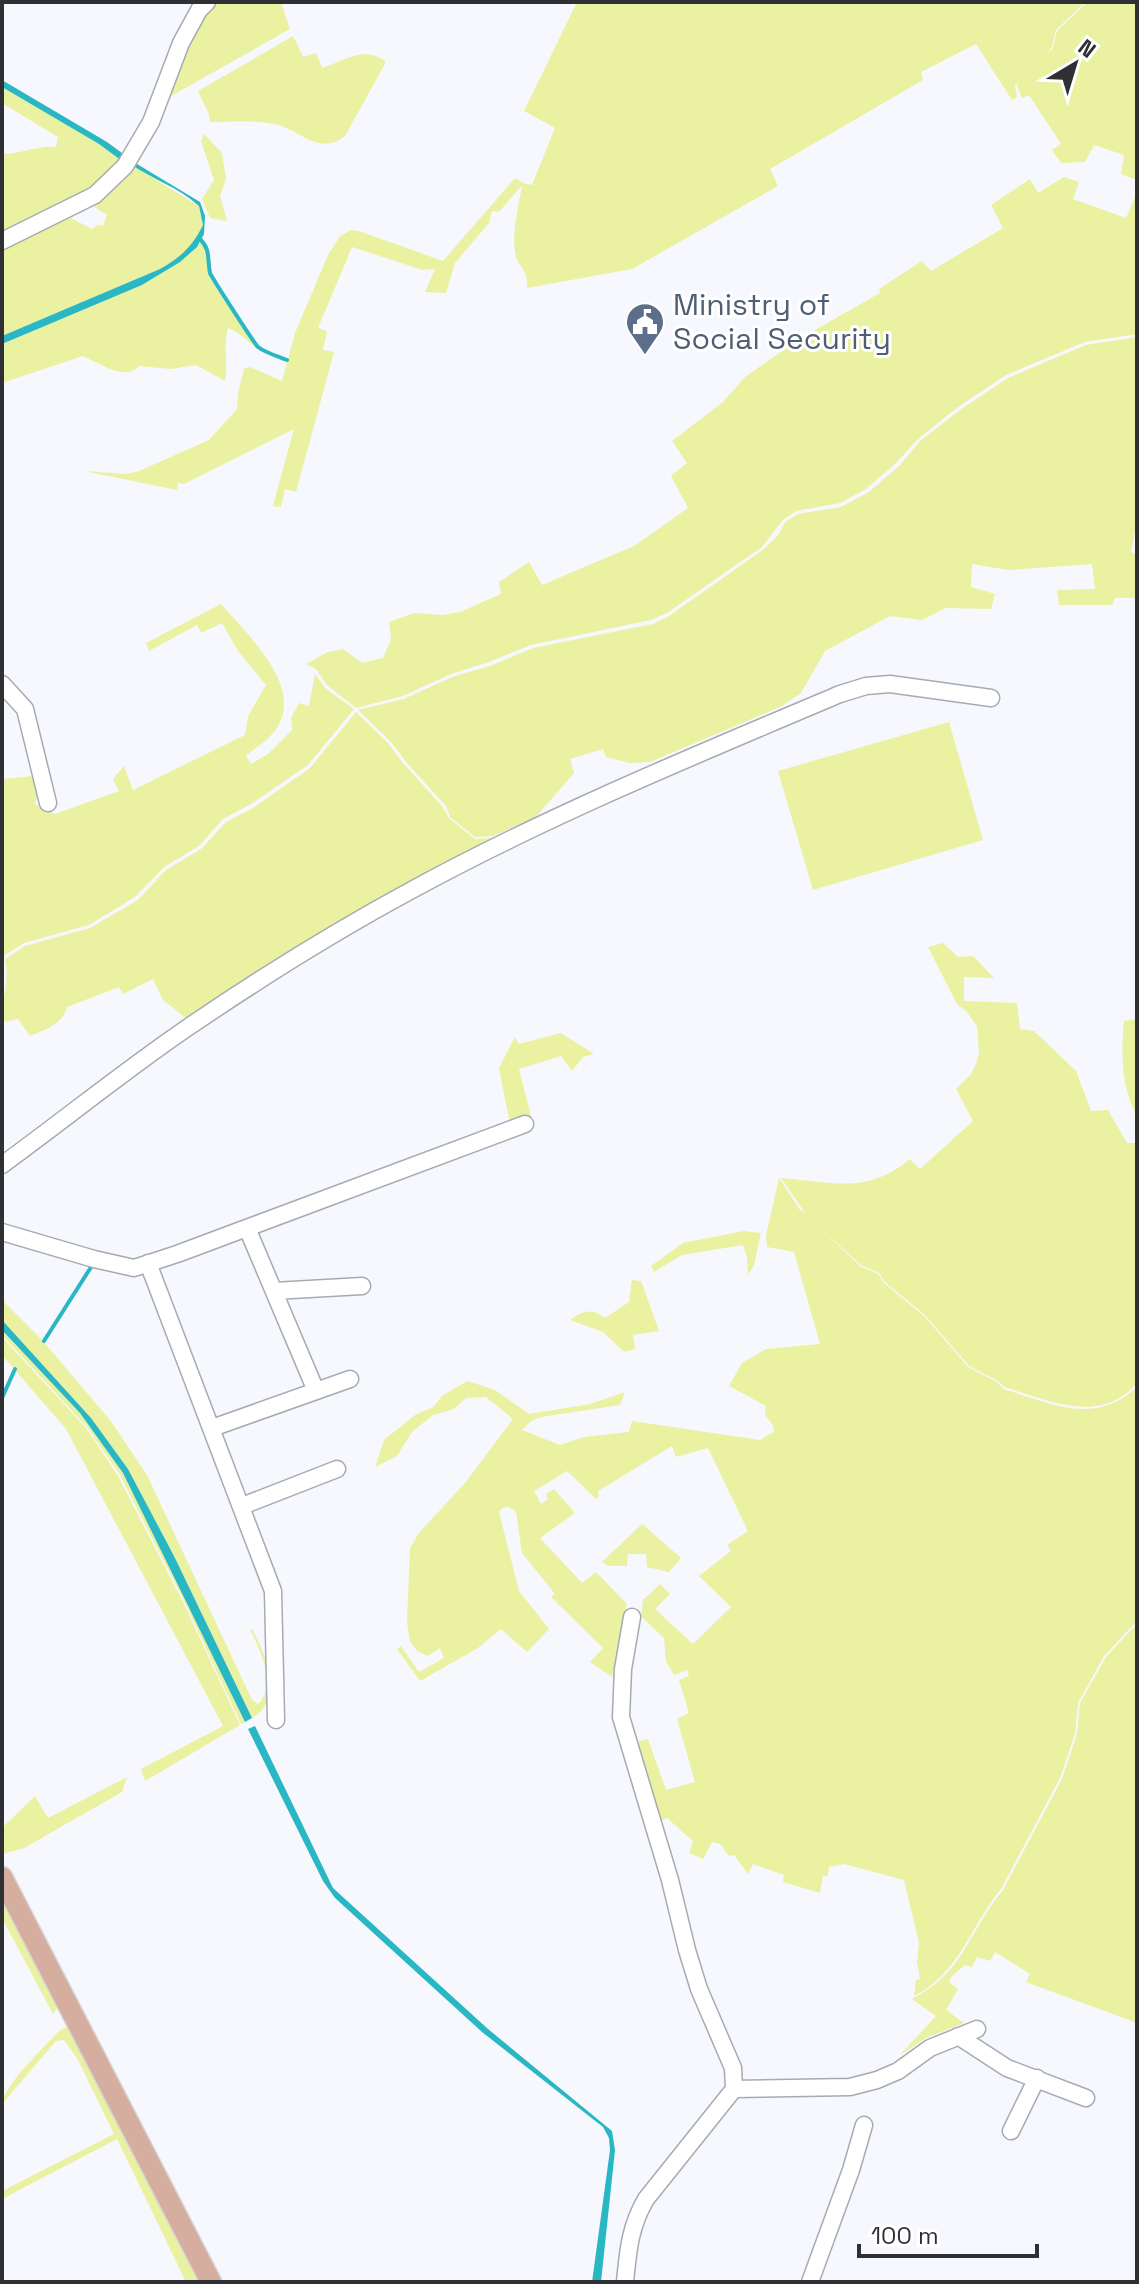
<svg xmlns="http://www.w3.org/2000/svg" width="1139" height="2284" font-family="'Space Grotesk',sans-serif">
	<rect width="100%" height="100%" fill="#f6f8fe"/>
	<path fill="#eaf1a0" d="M210,2H281L290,29L164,100Z
		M577,2H1085L1056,30L1052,47L1046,55L1053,48L1057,31L1087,2H1137V180L1121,174L1124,155L1094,145L1085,162L1061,163L1052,150L1061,144L1029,95L1022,98L1017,86L1020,82L1015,85L1017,97L1012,100L976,44L921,72L923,80L770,169L778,186L632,269L527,288C529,269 517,267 515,252C512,229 519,206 522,185L499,212L492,211L489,223L455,263L446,293L425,292L435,269L423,270L352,247L318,328L327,331L323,350L334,352L296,492L285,489L281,507L273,506L294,429L184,484L178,483L177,490L84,471L127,474L139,471L209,440L237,409L238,393L244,369L250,367L282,381L295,333L328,255L340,236L351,230L359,231L443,261L515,178L523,183L532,185L555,128L524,111Z
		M293,36L303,57L316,53L322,68C346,60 365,45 386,62L345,136C318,157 301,129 274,124C254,120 230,122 210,122L209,114L198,91Z
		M2,87L99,144L122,161L93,190L2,236V154C21,154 38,145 56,147L58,137L2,103Z
		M204,134L222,153L226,179L220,196L227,221L210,218L202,199L214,180L201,141Z
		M130,164L199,206L203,225C194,246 180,259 160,269L2,336V249L69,217L92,229L97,225L103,226L107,215L94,207Z
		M1064,177L1079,182L1073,199L1126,218L1137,192V334L1085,342L1006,375L958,407L918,439L897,462L866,489L840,503L796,511L783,520L762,547L667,613L651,620L531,645L489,662L451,674L403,696L356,708L327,685L316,669L306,664L328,652L343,649L362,663L383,658L391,639L389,622L414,613L443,615L460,612L501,594L499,582L529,562L542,585L634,546L688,508L671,476L687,463L672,441L723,402L745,377L801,338L880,293L879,289L922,261L931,271L1003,228L991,205L1030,179L1038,193Z
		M202,241L207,251L210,278L249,338L263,353C251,345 241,333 228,328C223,344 228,364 225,381L196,365L171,369L139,366C126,382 99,363 83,356L2,383V344L142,285L180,262Z
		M1137,337V521L1131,552L1137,555V598H1115L1112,605H1059L1057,590L1095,589L1092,564L1008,570L972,564L971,587L995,594L991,609L946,608L922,620L890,616L825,651L801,693L782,706L650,762L630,763L606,757L603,749L570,759L574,773L528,826L520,824L493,836L475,837L451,818L445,805L406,762L392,743L358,710L404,699L452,677L490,666L533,648L653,624L669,616L764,549L779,534L785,522L798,514L841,507L869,492L900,465L920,441L960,410L1008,378L1086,345Z
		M221,604C245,632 303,685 278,726C272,738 256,747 246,756L251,764L268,754L292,730L291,718L299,703L309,706L315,674L326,689L354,709L308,765L251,804L223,819L199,846L164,867L135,897L89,925L24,943L2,957V779L34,776L41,782L35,804L55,814L119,791L113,779L124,766L133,790L245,735L248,716L266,685L238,651L222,623L201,633L197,625L149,651L146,643Z
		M356,712L388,743L403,763L441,805L450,819L475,839L492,838L519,828C404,886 294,946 187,1019L163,1000L153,979L123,994L119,987L67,1007C63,1024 45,1030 30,1036L18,1019L6,1022L2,1018C2,997 10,980 5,959L25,946L90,928L138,900L166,870L201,849L226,822L253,808L310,768Z
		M949,722L983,840L813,890L778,771Z
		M943,943L958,957L973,956L994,978L964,977V1001L1017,1003L1020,1029L1034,1031L1076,1071L1091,1111L1108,1110L1127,1143H1137V1383C1100,1426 1049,1400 1004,1387L998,1381L969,1366L926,1316L885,1282L879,1273L861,1265L818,1226L860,1266L878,1274L884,1283L925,1317L968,1367L997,1382L1003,1389C1052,1403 1093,1427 1137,1387V1621L1104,1656L1078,1703L1075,1734L1060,1778L1001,1889C970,1926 960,1973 914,1996L916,1980L920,1979L917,1962L919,1943L904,1880L844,1864L829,1867L828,1876H823L820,1893L783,1882L784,1875L753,1864L748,1874L734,1855L729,1856L720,1844L712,1842L703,1859L689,1853L693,1841L667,1818L657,1823L632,1743L648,1739L666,1790L695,1782L677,1719L689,1713L679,1680L689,1676L687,1670L674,1675L666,1661L664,1638L641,1616L643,1600L660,1584L670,1594L655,1609L693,1644L731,1607L699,1576L731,1551L727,1545L748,1531L708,1448L676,1457L672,1446L598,1491L599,1496L596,1499L567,1471L534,1491L541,1504L548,1499L546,1494L554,1489L575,1513L540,1538L582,1583L596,1572L627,1604L612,1677L590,1662L603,1648L551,1597L555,1594L522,1553L516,1512L509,1507L502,1508L499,1512L519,1591L549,1629L527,1652L501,1629L478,1648L420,1681L397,1649L401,1646L419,1672L444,1658L440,1648L428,1656L417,1651L410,1641L407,1622L410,1548L419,1533L465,1483L513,1419L486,1397L466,1398L454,1409L433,1415L412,1432L397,1456L375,1467L384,1440L415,1415L433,1407L443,1395L468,1381L495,1390L529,1414L590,1404L625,1392L620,1405L541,1417L531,1421L522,1430L560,1445L584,1437L629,1432L632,1421L760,1440L774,1432L773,1425L765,1415L766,1406L729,1386L742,1363L766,1349L820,1344L794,1252L767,1247L766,1235L779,1178L800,1210L805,1213L781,1178C833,1182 867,1195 910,1159L920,1169L973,1121L956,1089L971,1074L976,1064L979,1053L977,1026L966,1011L957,1004L928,947Z
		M1137,1019V1116C1121,1087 1121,1054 1124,1021Z
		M561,1033L594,1054L583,1057L572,1071L561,1056L519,1069L531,1116L510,1124L499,1068L515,1037L519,1044Z
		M744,1231L761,1233L754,1265L748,1275L747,1257L743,1245L682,1255L654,1272L651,1266L683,1243Z
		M632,1280L641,1281L659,1331L633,1335L635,1349L624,1352L603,1332L570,1320C583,1310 592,1308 605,1318L629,1302Z
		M2,1300L42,1340L110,1420L147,1475L252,1700L258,1704C278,1684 260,1651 250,1629H252C266,1655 285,1699 252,1718L174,1556L128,1469L91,1418L2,1320Z
		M2,1330L80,1413L123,1473L245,1722L241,1724L185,1603L120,1475L87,1427L2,1335Z
		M2,1337L86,1428L118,1476L184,1604L240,1725L145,1781L141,1769L223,1726L66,1429L2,1355Z
		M642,1524L681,1558L669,1572L647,1567L646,1554H628L627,1566H609L602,1562Z
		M1137,1624V2023L1026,1982L1030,1974L995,1952L990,1961L977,1957L972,1967L965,1965L951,1977L949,1982L958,1989L946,2010L964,2023L926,2038L900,2055L936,2016L912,1999C965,1972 968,1932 1003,1890L1062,1779L1077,1734L1080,1703L1106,1657Z
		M127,1777L122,1792L24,1848L2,1854V1828L35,1796L48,1818Z
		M2,1895L58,2007L53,2014L2,1918Z
		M65,2028H69L199,2282H186L117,2139L2,2199V2191L114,2134L78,2060L64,2040L56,2041L2,2104C3,2086 47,2044 60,2030Z"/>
	<path fill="#2ab7c4" d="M2,80L107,142L126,156L122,161L99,144L2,87Z
		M132,161L200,202L205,216L204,234L197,247L180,262L142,285L2,344V336L160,269C180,258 193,246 203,225L199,206C180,188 152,179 130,164Z
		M2,1320L91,1418L128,1469L174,1556L252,1718L245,1722L123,1473L80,1413L2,1330Z
		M255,1726L333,1888L488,2029L612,2131L615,2150L601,2282H592L610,2150L609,2138L603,2127L482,2032L335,1898L323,1881L248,1729Z"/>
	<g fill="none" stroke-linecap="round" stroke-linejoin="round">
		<path stroke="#2ab7c4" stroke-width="4" d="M200,239C211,250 207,259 210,273C212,278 254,343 258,347C266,353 277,356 287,360
			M44,1341L93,1264
			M2,1398L15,1369"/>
		<g stroke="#a6aab2" stroke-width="19">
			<path id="minor" d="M2,241L95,195L125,166L151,122L181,43L199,10L207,2
				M2,684L25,709L48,803
				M2,1165C64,1120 124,1071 187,1028C259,979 334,932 410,891C547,816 696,755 840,694L866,686L890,684L991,698
				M247,1228L316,1391
				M2,1232L94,1259L134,1268L177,1254L525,1124
				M148,1263L273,1591L276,1720
				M274,1291L362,1286
				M212,1428L350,1379
				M242,1506L337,1469
				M958,2036L1007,2068L1086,2098
				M734,2089L850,2087L877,2080L898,2071L930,2048L977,2029
				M1011,2131L1037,2078
				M625,2282C628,2251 630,2226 646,2199L734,2089L733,2068L699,1989L687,1950L670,1880L621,1717L623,1669L632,1617
				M810,2282L851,2170L864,2125"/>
		</g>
		<g stroke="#d5d6d6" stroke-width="23">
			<path id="major" d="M2,1877L211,2282"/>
		</g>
		<use href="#minor" stroke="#fff" stroke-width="16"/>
		<use href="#major" stroke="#d6aea0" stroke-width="20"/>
	</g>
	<defs>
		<g id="civic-pin" transform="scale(2)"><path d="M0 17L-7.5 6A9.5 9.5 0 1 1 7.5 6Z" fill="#5c6f8a" stroke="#fff"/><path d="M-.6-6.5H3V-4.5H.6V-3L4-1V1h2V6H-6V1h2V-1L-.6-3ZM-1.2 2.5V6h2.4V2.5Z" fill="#fff"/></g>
	</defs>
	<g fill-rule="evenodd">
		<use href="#civic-pin" x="645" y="322"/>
	</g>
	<g text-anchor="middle" stroke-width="6" stroke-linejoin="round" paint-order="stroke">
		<g font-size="30" fill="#4e5e75" stroke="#fff" text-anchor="start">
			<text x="673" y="315">Ministry of<tspan x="673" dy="34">Social Security</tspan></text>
		</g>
	</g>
	<rect width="1139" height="2284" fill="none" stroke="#2e3033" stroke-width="8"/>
	<g transform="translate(1075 64) rotate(38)" stroke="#ffffff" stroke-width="6" paint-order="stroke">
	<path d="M0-6L14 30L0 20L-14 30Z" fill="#2e3033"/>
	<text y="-12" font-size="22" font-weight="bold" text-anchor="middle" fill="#2e3033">N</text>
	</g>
	<path d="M859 2244v12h178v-12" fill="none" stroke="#2e3033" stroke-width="4"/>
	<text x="871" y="2244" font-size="24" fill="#2e3033" stroke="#ffffff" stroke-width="6" paint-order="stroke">100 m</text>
</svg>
